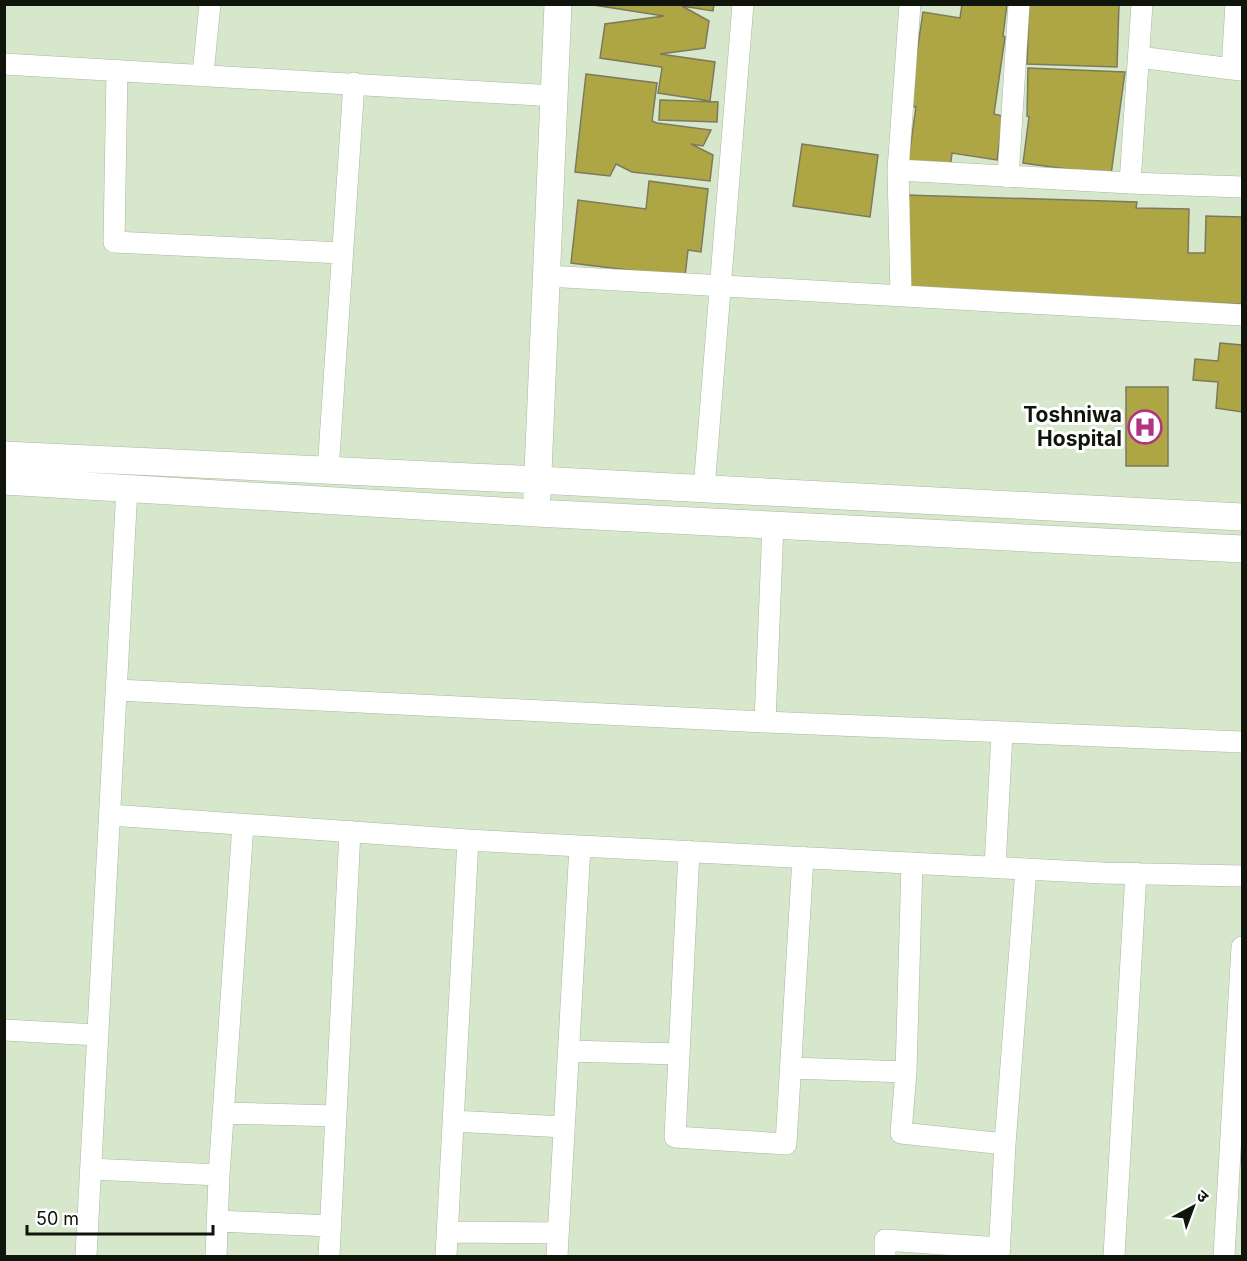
<svg xmlns="http://www.w3.org/2000/svg" width="1247" height="1261" font-family="Inter,'Noto Sans Devanagari',sans-serif">
	<rect width="100%" height="100%" fill="#d6e7cc"/>
	<path fill="#aea545" stroke="#7c7a5e" stroke-width="1.5" d="M587,4H714L713,11L682,6L709,21L705,48L660,54L715,62L710,101L658,93L662,68L661,67L600,58L605,24L664,16Z
		M962,4H1007L1003,36L1005,37L994,114L1003,116L997,160L952,153L950,169L908,163L916,107L909,106L923,12L960,18Z
		M1029,4H1119L1117,67L1027,64Z
		M1028,68L1125,72L1111,175L1023,163L1029,117L1027,116Z
		M586,74L657,83L652,121L657,123L711,130L703,146L691,144L713,155L710,181L632,172L616,164L610,176L575,172Z
		M660,100L718,102L717,122L659,120Z
		M802,144L878,155L870,217L793,206Z
		M649,181L708,189L701,252L688,250L685,277L571,263L578,200L646,209Z
		M906,195L1137,202L1136,208L1189,209L1188,253H1205L1206,216L1242,217V304L902,294Z
		M1220,343L1242,345V412L1216,408L1218,382L1193,380L1195,359L1218,361Z
		M1126,387H1168V466H1126Z"/>
	<g fill="none" stroke-linecap="round" stroke-linejoin="round">
		<g stroke="#a8b89e" stroke-width="22">
			<path id="minor" d="M1139,57L1232,69L1242,70
				M4,64L554,96
				M1232,69L1236,4
				M117,70L114,242L342,253
				M203,74L210,4
				M898,170L1130,183L1242,187
				M1008,177L1019,4
				M1130,183L1142,4
				M546,276L1242,315
				M901,296L898,170L910,4
				M328,471L354,83
				M704,489L743,4
				M117,690L765,722L773,525
				M765,722L1242,742
				M110,815L468,840L580,846L1103,873L1242,876
				M689,851L675,1137L786,1144L803,857
				M995,867L1002,733
				M4,1030L98,1035
				M568,1051L679,1054
				M791,1068L906,1072L912,863
				M906,1072L901,1133L1005,1144L1026,869
				M223,1113L336,1116
				M453,1121L564,1127
				M91,1169L219,1175
				M217,1221L331,1226
				M447,1232L558,1233
				M86,1256L127,488
				M216,1256L219,1175L243,824
				M329,1256L350,831
				M446,1256L468,840
				M557,1256L580,846
				M885,1256V1240L1000,1248
				M999,1256L1005,1144
				M1114,1256L1136,873
				M1224,1256L1242,947"/>
		</g>
		<g stroke="#a8b89e" stroke-width="28">
			<path id="tertiary" d="M4,455L538,480L1242,517
				M4,481L536,513L1242,549
				M537,496L558,4"/>
		</g>
		<use href="#minor" stroke="#fff" stroke-width="21"/>
		<use href="#tertiary" stroke="#fff" stroke-width="27"/>
	</g>
	<defs>
		<g id="hospital-ring" transform="scale(1.725)"><circle r="9.5" fill="#fff" stroke="#b13484" stroke-width="1.5"/><path d="M-5-5h3v3.5h4V-5h3V5h-3V1.5h-4V5h-3Z" fill="#b13484"/></g>
	</defs>
	<g fill-rule="evenodd">
		<use href="#hospital-ring" x="1145" y="427"/>
	</g>
	<g text-anchor="middle" stroke-width="6" stroke-linejoin="round" paint-order="stroke">
		<g font-size="21" font-weight="bold" fill="#10150c" stroke="#fff" text-anchor="end">
			<text x="1122" y="422">Toshniwa<tspan x="1122" dy="24">Hospital</tspan></text>
		</g>
	</g>
	<rect width="1247" height="1261" fill="none" stroke="#10150c" stroke-width="12"/>
	<g transform="translate(1193 1207) rotate(41)" stroke="#ffffff" stroke-width="4.5" paint-order="stroke">
	<path d="M0-4.5L10 22L0 15L-10 22Z" fill="#10150c"/>
	<text y="-9" font-size="16" font-weight="bold" text-anchor="middle" fill="#10150c">उ</text>
	</g>
	<path d="M27 1225v9h186v-9" fill="none" stroke="#10150c" stroke-width="3"/>
	<text x="36" y="1225" font-size="18" fill="#10150c" stroke="#ffffff" stroke-width="4.5" paint-order="stroke">50 m</text>
</svg>
